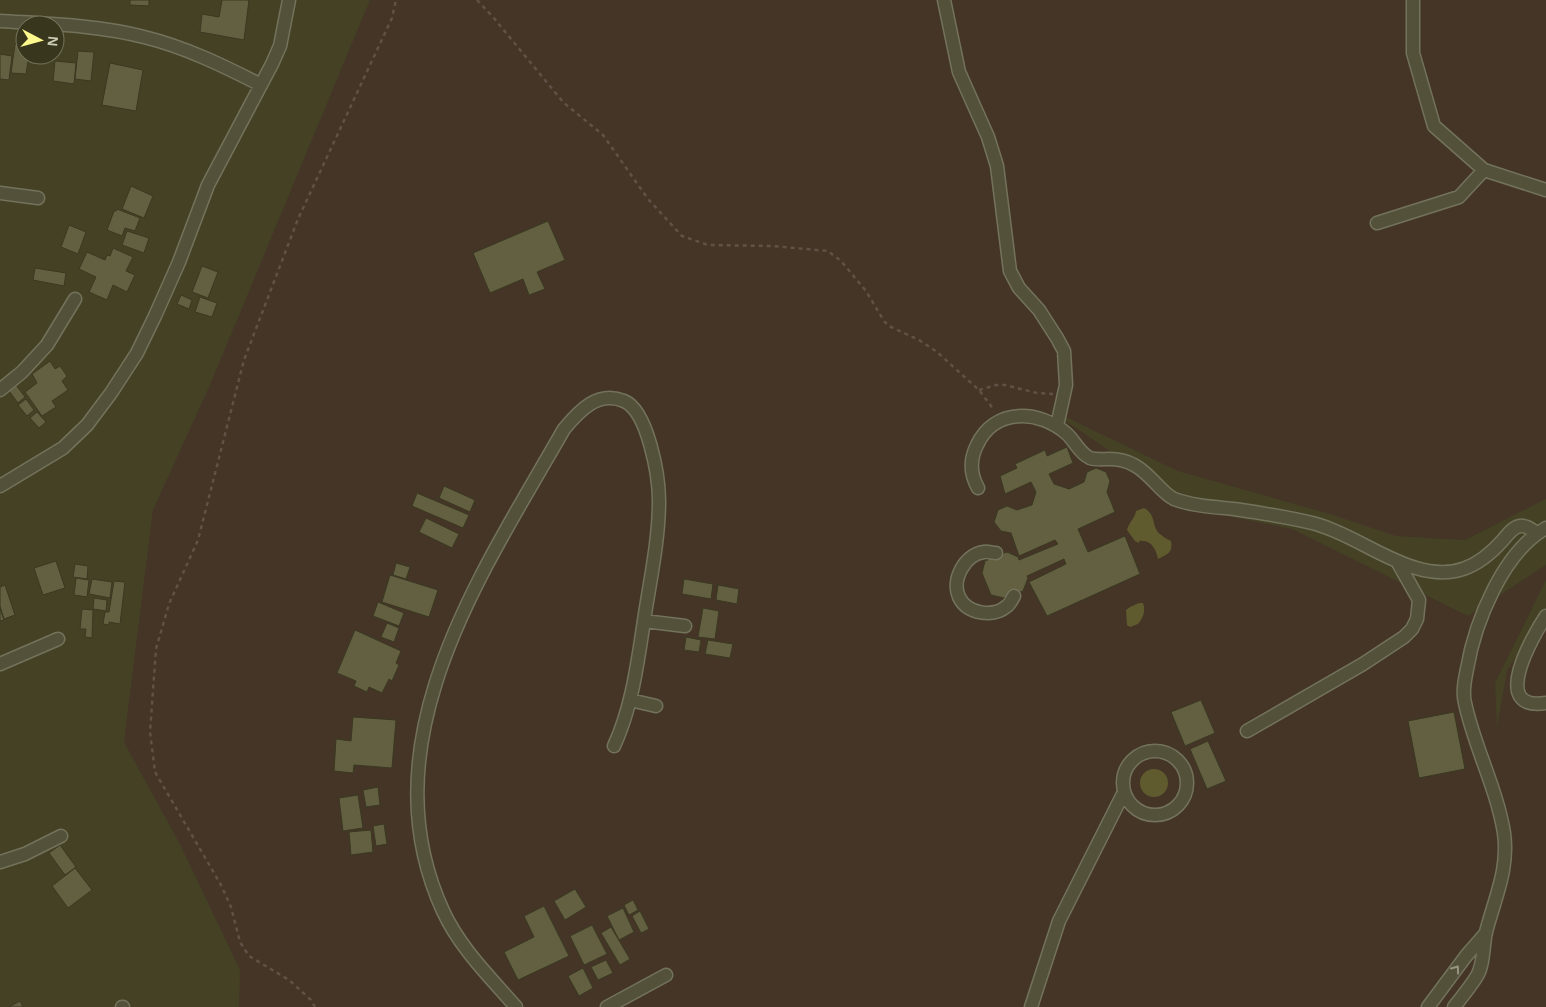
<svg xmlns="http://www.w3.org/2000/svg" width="1546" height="1007" font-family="Helvetica,sans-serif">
	<rect width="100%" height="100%" fill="#444125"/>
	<path fill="#443527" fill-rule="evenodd" d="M370,0H1546V499L1465,540L1396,536L1330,514L1178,471L1045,407L1197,510L1292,529L1468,616L1546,565V580L1495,683L1497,727L1507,671L1546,609V1007H239L240,970L181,846L124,742L153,510L210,385ZM1499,787L1510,837L1502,864Z"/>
	<path fill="#5f5b2e" d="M1144,508C1157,515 1151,527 1160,534C1163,537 1167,539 1171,541C1173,553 1168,554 1158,559C1156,549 1151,539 1139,541V543L1135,541L1127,530C1129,522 1135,518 1136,511Z
		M1139,603H1143C1146,611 1143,618 1138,624L1130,627L1127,625L1126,610L1130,607Z
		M1140 783a14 14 0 1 1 28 0a14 14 0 1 1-28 0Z"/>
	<path fill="#636041" stroke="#3a3921" d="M130,0H149V6L130,5Z
		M222,0H249L244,40L200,32L202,14L219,17Z
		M15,44L25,46V55H29L26,74L11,73Z
		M78,51L94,52L91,81L75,79Z
		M0,54L12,56L9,80L0,79Z
		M55,61L76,63L74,84L53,81Z
		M110,63L143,70L136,111L102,105Z
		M131,186L153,196L144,218L122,209Z
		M117,209L140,218L135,231L125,228L122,236L107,230L114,211H116Z
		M548,221L565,260L537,272L545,289L529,295L523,279L490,293L473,253Z
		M69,225L86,232L78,254L61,247Z
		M127,231L149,238L144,253L122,245Z
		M113,248L133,257L126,271L135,275L127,292L113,285L107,300L89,292L96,277L79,269L87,252L105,260L107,255L110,256Z
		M202,266L218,272L208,298L192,292Z
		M35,268L66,273L64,286L33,280Z
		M181,295L192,300L189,309L177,304Z
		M200,297L217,303L212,317L195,312Z
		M50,361L55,369L60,366L67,376L62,381L68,390L52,401L56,407L42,416L25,392L37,383L32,374Z
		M16,385L25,397L18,403L9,391Z
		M26,399L34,410L27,416L18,405Z
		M37,412L46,422L39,428L30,418Z
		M1067,447L1073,463L1049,474L1054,484L1069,489L1084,482L1087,472L1096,468L1106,472L1110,481L1107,492L1115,512L1078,529L1088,552L1125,536L1140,574L1047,616L1029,582L1066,564L1064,559L1027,576L1028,578L1023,591L1004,598L991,595L982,573L985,561L1007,552L1018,557L1019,560L1058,544L1055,540L1019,556L1011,533L1001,531L994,522L998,510L1007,506L1017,510L1032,505L1036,492L1031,482L1005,494L1000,476L1017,468L1015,464L1045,450L1047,456Z
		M444,486L475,500L470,512L439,498Z
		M417,493L469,515L463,528L412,506Z
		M426,518L459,534L452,548L419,532Z
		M56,561L65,588L43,595L34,568Z
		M396,563L410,567L406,579L393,575Z
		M75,564L88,566L87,579L73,577Z
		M390,575L438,590L429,617L382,602Z
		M76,578L89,580L87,597L74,595Z
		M92,579L112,582L110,598L89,594Z
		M684,579L713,584L711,599L682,594Z
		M114,581L125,582L120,624L109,622V625L103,624L105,612H109Z
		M5,585L15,615L4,619L0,606V587Z
		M718,585L739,589L737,604L716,600Z
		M94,598L107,600L106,611L93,609Z
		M378,602L404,613L399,626L373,616Z
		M0,608L4,620L0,621Z
		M703,608L719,611L715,639L698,637Z
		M82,609L93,610L92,638L85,637L86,629H80Z
		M387,623L399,628L394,642L381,637Z
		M355,630L401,651L396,663L399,665L392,681L389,679L382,693L369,687L367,692L354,686L356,681L337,673Z
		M686,637L701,640L699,652L684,650Z
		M708,640L733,644L730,658L705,654Z
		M1201,700L1215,733L1185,746L1171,712Z
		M1454,712L1465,769L1419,778L1408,721Z
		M353,717L396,720L392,768L354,765L353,773L334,771L336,739L351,741Z
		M1208,741L1226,781L1207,789L1190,749Z
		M378,787L380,805L366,807L363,790Z
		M358,795L363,828L343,831L339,798Z
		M384,824L387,844L376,846L373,826Z
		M371,830L373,852L351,855L349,832Z
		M60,845L76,867L65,875L49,853Z
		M75,868L92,890L68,908L52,886Z
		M575,889L586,907L565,920L554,901Z
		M633,900L638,910L629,915L624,905Z
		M544,906L569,956L518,980L504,952L534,937L524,916Z
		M623,908L634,932L619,940L607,916Z
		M640,911L649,929L641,933L632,916Z
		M592,925L607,954L584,965L570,936Z
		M611,927L630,959L620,965L601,933Z
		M606,960L613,973L598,980L591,967Z
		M583,968L593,988L579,996L568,976Z
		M20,1001L23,1007H9Z"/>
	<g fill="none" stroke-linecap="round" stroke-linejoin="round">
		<g stroke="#73725b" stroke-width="15">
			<path id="minor" d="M944,0L959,72L988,137L997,166L1010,271L1019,288L1039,310L1057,338L1064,351L1066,385L1057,426
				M1413,0V53L1434,126L1484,170L1546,190
				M0,21C48,24 98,25 144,37C185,47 224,66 261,85
				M0,193L38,198
				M1377,223L1459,197L1484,170
				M0,390L22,372L47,345L75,299
				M0,486L63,448L87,425L111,393L137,353L155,316L179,262L208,185L272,64L280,46L289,0
				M978,488C970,474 970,459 977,445C994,408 1039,409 1067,434C1075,441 1079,453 1090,458C1096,460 1103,459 1109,459C1117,459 1127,461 1134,465C1150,473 1161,493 1174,499C1193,506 1214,507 1234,509C1261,513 1289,517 1316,524C1351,534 1381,558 1416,568C1453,579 1478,568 1503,540C1507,535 1513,527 1520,526C1526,525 1532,530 1537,533
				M996,553C992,553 987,551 984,552C965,554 951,580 959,597C967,614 993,618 1007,606C1010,604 1012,599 1014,596
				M1546,616C1532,637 1489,712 1546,703
				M644,621L685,626
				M0,664L58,639
				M630,700L656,706
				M1247,731L1363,664L1404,637L1412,629L1417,619L1419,600L1397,561
				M1123 783a32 32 0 1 1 64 0a32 32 0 1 1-64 0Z
				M0,862L25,854L61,836
				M122,1007H123
				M516,1007C490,977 460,948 443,911C365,741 482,573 564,429C579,411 598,390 624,401C648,411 659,476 659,501C659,538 651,576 645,614C638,659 633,705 614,746
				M607,1007L666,975
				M1031,1007L1059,921L1124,792
				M1428,1007L1466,956L1486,933
				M1454,1007C1462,997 1470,987 1477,976C1484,964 1483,946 1486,932C1495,897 1509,870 1504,833C1497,789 1474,746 1465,703C1462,692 1465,679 1467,669C1475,622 1503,552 1546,528"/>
		</g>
		<path stroke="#615146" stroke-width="2.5" stroke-dasharray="4 4" stroke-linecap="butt" d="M477,0L493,17L563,102L603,135L648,199L682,236L708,245L772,246L828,251L841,261L866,291L884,321L889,326L919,340L937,352L979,390L994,410
			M979,390L996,385H1005L1037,393L1053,394
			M315,1007L311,1000L289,980L249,956L240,942L231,907L221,885L155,772L150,732L156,649L169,604L198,540L244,360L298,219L392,18L396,0"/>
		<use href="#minor" stroke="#53513a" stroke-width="12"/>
	</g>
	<defs><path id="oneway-chevron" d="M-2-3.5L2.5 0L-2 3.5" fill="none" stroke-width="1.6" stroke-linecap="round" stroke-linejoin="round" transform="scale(1.25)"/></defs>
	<use stroke="#96957f" href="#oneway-chevron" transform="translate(1456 969) rotate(-54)"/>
	<g transform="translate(40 40) rotate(96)"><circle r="24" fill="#38371e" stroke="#74735b"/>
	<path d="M0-4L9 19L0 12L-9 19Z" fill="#fdf98c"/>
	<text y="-8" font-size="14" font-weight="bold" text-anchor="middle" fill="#cdccb7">N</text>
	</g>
</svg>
